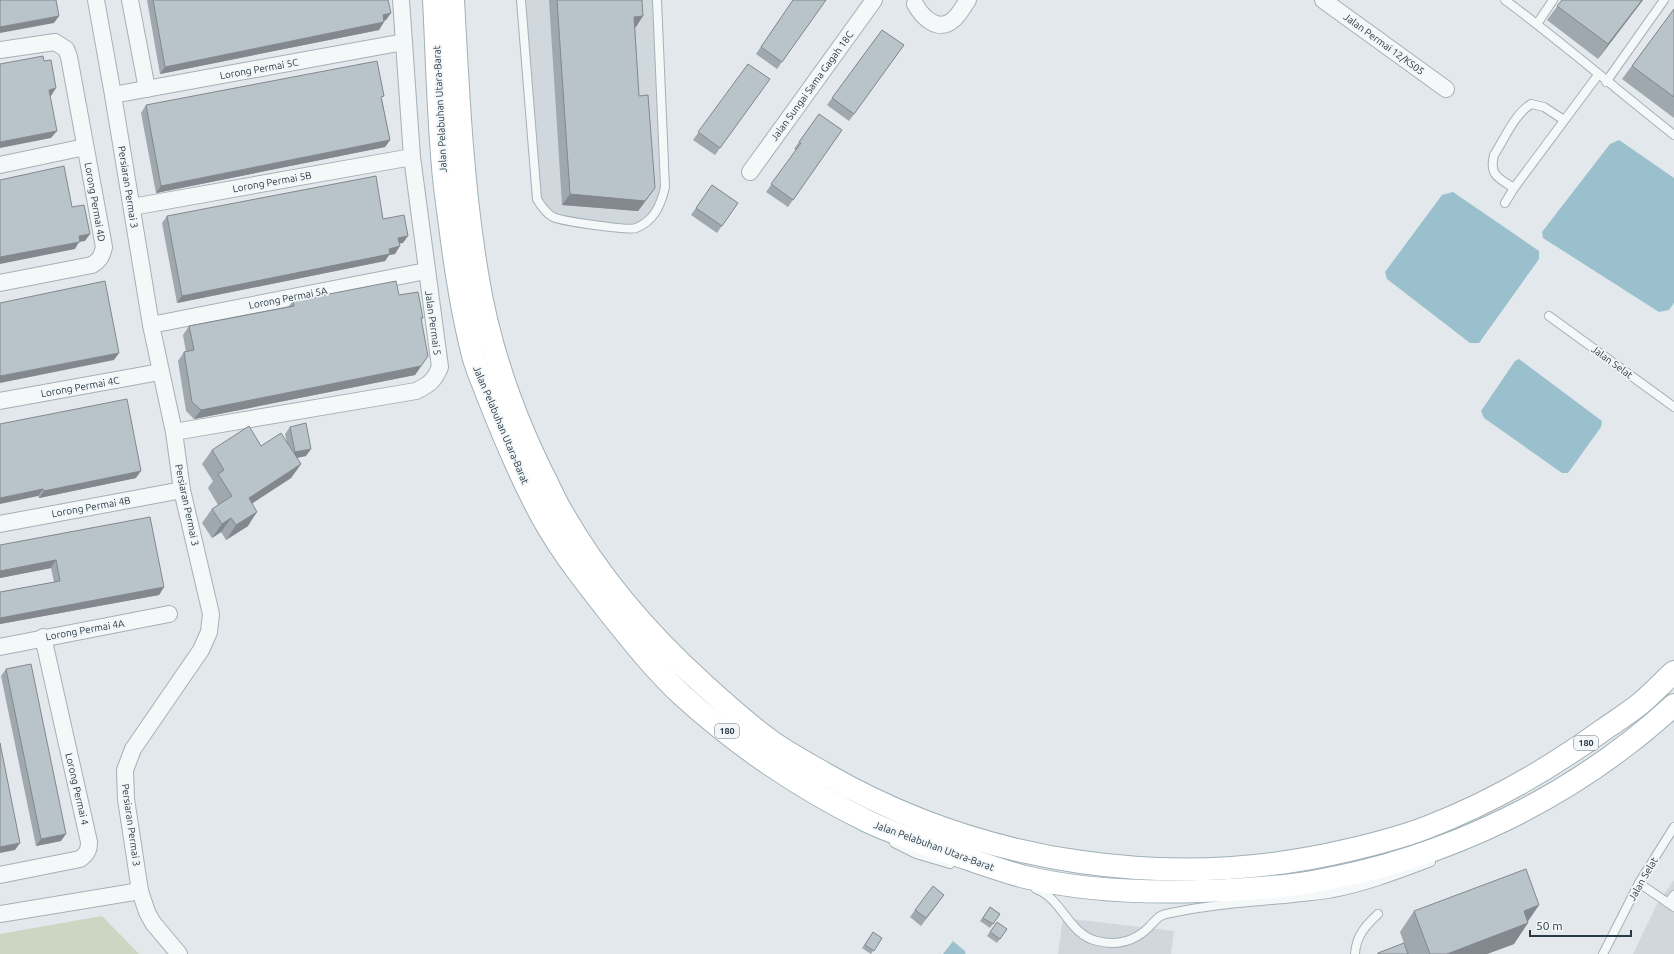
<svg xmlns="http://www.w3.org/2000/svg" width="1674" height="954" font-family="Ubuntu,sans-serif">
  <rect width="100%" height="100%" fill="#e2e8eb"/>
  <g fill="#d0d8de">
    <polygon points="525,0 653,0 660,186 659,200 650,213 633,226 567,217 557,214 545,206 541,198"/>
    <polygon points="1674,880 1674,954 1633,954 1657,904"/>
    <polygon points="1063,918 1174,931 1171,954 1058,954"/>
  </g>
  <polygon fill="#ccd6c2" points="102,916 139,954 0,954 0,934"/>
  <g fill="#9ac0ce">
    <polygon points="1619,140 1674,178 1674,303 1669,310 1659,312 1543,238 1542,232 1610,144"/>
    <polygon points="1453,192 1539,251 1539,259 1479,343 1470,343 1387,279 1385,272 1442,195"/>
    <polygon points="1519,359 1602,421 1601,427 1568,473 1562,473 1484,418 1481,411 1515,361"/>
    <polygon points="953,941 966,952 965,954 943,954"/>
  </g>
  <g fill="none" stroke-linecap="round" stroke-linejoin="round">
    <defs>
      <g id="service">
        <path d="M521,0L537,199C541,206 546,213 553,217C561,221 629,231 636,228C654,221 661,205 665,187L657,0"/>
        <path d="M1505,0C1563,43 1617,90 1674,135"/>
        <polyline points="1537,24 1553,0"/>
        <polyline points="1606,82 1664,0"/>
        <path d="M1514,188C1498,178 1489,175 1494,155C1505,138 1514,115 1531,104L1544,107L1564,120"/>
        <polyline points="1505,203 1514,188 1598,75"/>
        <polyline points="1549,316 1674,407"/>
        <polyline points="894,843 916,854 950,864"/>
        <polyline points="1639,883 1674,907"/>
        <path d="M1036,889C1062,898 1068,934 1097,941C1117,946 1134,942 1149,927C1158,918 1158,915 1171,913C1211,904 1253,902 1294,898C1307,896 1320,896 1333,893C1366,887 1399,874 1431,862"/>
        <polyline points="1668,903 1674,895"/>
        <path d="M1355,954C1356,936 1366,925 1378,914"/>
        <polyline points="1603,954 1639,883 1674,827"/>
      </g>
      <g id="minor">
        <polyline points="96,0 113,95 151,325 174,432 182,490 211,614 209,632 201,650 133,749 125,770 126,799 140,891 147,912 153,923 179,954"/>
        <polyline points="130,0 147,89"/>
        <polyline points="1323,0 1446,89"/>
        <path d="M915,4C922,17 938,33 953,20C959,15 963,7 968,0"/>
        <path d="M0,50L55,42L66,49L69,57L104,247C102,256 100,260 92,265L0,283"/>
        <polyline points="113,95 404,42"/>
        <polyline points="0,165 85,147"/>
        <polyline points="750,172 874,0"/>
        <polyline points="132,207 412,157"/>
        <polyline points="151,325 426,271"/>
        <polyline points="0,401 160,372"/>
        <path d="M174,432L416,391C430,384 434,381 440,367L412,157L401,0"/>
        <polyline points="0,524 182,490"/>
        <polyline points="0,647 169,614"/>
        <path d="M0,875L80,859C87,854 89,850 89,842L43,637"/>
        <polyline points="0,914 140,891"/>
      </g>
      <g id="primary">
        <path d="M434,0C437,56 438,112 443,167C445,192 449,216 452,241C457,278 463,315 472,351C475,366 482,380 487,394C503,435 520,475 540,513C559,549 585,581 609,612C632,641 656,671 683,696C737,745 802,789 867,821C892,833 919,842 945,851C972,860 998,870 1025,877C1080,890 1144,893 1201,891C1237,890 1275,888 1312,882C1446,859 1574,797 1674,705"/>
        <path d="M453,0C458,91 462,183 477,273C488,343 511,410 542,473C549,486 555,501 563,514C599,577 648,634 702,683C724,703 747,724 772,742C789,754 808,764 827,775C984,865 1173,892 1349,850C1375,844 1402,837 1428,827C1490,803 1549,769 1603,730C1616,721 1629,713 1641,703C1652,694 1663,682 1674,672"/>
      </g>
    </defs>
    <use href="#service" stroke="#a6b0b6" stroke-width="10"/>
    <use href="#minor" stroke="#a6b0b6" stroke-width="18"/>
    <use href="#primary" stroke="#a0b0b8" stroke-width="24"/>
    <use href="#service" stroke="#f5f8f9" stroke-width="8"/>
    <use href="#minor" stroke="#f5f8f9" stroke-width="16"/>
    <use href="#primary" stroke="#fff" stroke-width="22"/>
  </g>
  <g fill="#9fa8ae">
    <polygon points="147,0 388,0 386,20 384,21 379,30 160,74"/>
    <polygon points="549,0 642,0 636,27 635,27 639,96 647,199 638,211 562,205"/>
    <polygon points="793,0 826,0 777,69 756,54"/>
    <polygon points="1562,0 1643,0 1598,59 1547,20"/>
    <polygon points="1674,9 1674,118 1622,79"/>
    <polygon points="882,30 904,45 849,121 827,105"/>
    <polygon points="748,64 770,79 715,155 693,140"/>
    <polygon points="382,99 390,140 385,147 156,193 141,113 146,105"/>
    <polygon points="819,114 842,130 788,207 766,192 796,150 794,149"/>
    <polygon points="712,185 738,203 717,233 691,215"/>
    <polygon points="167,216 383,219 403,243 399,243 395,254 389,255 385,261 177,303 162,223"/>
    <polygon points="399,295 423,318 421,320 422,365 415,375 194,419 186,411 178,361 184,352 186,352 183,335 189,326 288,307 293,301"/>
    <polygon points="0,424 136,478 39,498 38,496"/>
    <polygon points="290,427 306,456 297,458 301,464 291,478 252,503 248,526 226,540 221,532 212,538 202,523 212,509 218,505 208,488 213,481 202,464 212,450 261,446 287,443 285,434"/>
    <polygon points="0,545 164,587 159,595 0,624 0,592 54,582 51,568 0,578"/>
    <polygon points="6,669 61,841 36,846 1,676"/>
    <polygon points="939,902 921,926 910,917 915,910"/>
    <polygon points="1539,905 1528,921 1514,944 1487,954 1377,954 1378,953 1404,943 1400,932 1414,911"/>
    <polygon points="990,907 1000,914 990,928 980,921"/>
    <polygon points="997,922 1007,929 997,943 987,936"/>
    <polygon points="873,932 882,938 871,954 862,948"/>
  </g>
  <g fill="#82888d">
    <polygon points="1642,0 1643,0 1598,59 1608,44"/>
    <polygon points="391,13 386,20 378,22 383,15"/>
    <polygon points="59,16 54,23 0,33 0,27"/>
    <polygon points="643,16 636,27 627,27 634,17"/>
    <polygon points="384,22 379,30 160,74 165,67"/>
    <polygon points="56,88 51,96 44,97 49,90"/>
    <polygon points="57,131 51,138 0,148 0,142"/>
    <polygon points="390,140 385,147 156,193 161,186"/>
    <polygon points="655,188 638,211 562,205 570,194"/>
    <polygon points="90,234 85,241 79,242 75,249 0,264 0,257 79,236"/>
    <polygon points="408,236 403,243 393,245 398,238"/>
    <polygon points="400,246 395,254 389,255 385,261 177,303 182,296"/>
    <polygon points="119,353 114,360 0,383 0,376"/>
    <polygon points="428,356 415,375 194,419 201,410"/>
    <polygon points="311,449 306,456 290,459 295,452"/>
    <polygon points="301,464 291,478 239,512 249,498"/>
    <polygon points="141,471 136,478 39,498 44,491"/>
    <polygon points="43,489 38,496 0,504 0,498"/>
    <polygon points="257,512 248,526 226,540 236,525"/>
    <polygon points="231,518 221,532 212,538 222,524"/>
    <polygon points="56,560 51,568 0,578 0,571"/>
    <polygon points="164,587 159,595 0,624 0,618"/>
    <polygon points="66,834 61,841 36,846 41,839"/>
    <polygon points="20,843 15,850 0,853 0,847"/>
    <polygon points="1539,905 1526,924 1528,923 1514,944 1487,954 1447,954 1524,911"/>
  </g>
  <g fill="#b9c3ca" stroke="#82888d">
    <polygon points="0,0 56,0 59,16 0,27"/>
    <polygon points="153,0 388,0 391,13 383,15 384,22 165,67"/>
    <polygon points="557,0 642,0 643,16 634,17 639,96 648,95 655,188 645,201 570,194"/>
    <polygon points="793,0 826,0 782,62 761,47"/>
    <polygon points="1562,0 1642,0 1608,44 1557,6"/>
    <polygon points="1674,9 1674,97 1632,66"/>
    <polygon points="882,30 904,45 854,114 832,98"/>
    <polygon points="43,56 44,61 51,60 56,88 49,90 57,131 0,142 0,64"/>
    <polygon points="377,61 384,96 381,97 390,140 161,186 146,105"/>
    <polygon points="748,64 770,79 720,148 698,132"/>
    <polygon points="819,114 842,130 793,200 771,184 801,143 799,142"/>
    <polygon points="64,166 72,207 84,205 90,234 79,236 80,242 0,257 0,180"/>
    <polygon points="376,176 383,219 404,215 408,236 398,238 400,246 389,249 390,254 182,296 167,216"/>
    <polygon points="712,185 738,203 722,226 696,208"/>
    <polygon points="105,281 119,353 0,376 0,303"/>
    <polygon points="396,281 399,295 418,292 423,318 421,318 428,356 421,366 201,410 192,402 184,352 194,350 189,326 294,306 293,301"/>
    <polygon points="127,399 141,471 44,491 43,489 0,498 0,424"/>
    <polygon points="306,423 311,449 295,452 290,427"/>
    <polygon points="249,426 261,446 281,433 301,464 249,498 257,512 236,525 231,518 222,524 212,509 232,496 218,474 224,470 212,450"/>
    <polygon points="150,517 164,587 0,618 0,592 60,581 56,560 0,571 0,545"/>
    <polygon points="31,664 66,834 41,839 6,669"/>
    <polygon points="0,743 20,843 0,847"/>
    <polygon points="1526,869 1539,905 1524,911 1528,923 1447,954 1430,954 1414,911"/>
    <polygon points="933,886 944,895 926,918 915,910"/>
    <polygon points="990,907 1000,914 993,924 983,918"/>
    <polygon points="997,922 1007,929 1000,939 990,932"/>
    <polygon points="873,932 882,938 874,951 865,945"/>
    <polygon points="1404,943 1408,954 1378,954 1378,953"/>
  </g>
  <g text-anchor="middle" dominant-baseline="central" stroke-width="3.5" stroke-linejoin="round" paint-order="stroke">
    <g fill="#f2f6f8" stroke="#65727b" stroke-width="1">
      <rect x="715" y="724" width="24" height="14" rx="3"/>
      <rect x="1574" y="736" width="24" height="14" rx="3"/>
    </g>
    <g font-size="9" font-weight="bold" fill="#283a45">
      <text x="727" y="731">180</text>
      <text x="1586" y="743">180</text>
    </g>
    <g font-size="10" fill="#283a45" stroke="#f2f6f8">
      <text transform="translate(1384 44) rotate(36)">Jalan Permai 12/KS05</text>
      <text transform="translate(259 69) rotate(-10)">Lorong Permai 5C</text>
      <text transform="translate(812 86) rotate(-54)">Jalan Sungai Sama Gagah 18C</text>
      <text transform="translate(440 109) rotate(-93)">Jalan Pelabuhan Utara-Barat</text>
      <text transform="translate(272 182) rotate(-10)">Lorong Permai 5B</text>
      <text transform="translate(128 187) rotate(81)">Persiaran Permai 3</text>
      <text transform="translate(95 202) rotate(80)">Lorong Permai 4D</text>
      <text transform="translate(288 298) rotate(-11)">Lorong Permai 5A</text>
      <text transform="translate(433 323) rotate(82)">Jalan Permai 5</text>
      <text transform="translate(1612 362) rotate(36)">Jalan Selat</text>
      <text transform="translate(80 387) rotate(-10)">Lorong Permai 4C</text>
      <text transform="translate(501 425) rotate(67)">Jalan Pelabuhan Utara-Barat</text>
      <text transform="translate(187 505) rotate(78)">Persiaran Permai 3</text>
      <text transform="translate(91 507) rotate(-10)">Lorong Permai 4B</text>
      <text transform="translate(85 630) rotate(-10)">Lorong Permai 4A</text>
      <text transform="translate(77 789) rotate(77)">Lorong Permai 4</text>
      <text transform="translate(131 825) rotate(82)">Persiaran Permai 3</text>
      <text transform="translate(934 846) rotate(20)">Jalan Pelabuhan Utara-Barat</text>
      <text transform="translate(1643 879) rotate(-60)">Jalan Selat</text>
    </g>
  </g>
  <path d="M1530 930v6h101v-6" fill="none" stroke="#283a45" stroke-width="2"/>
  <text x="1536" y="930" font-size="12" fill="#283a45" stroke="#f2f6f8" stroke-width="3" paint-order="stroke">50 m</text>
</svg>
